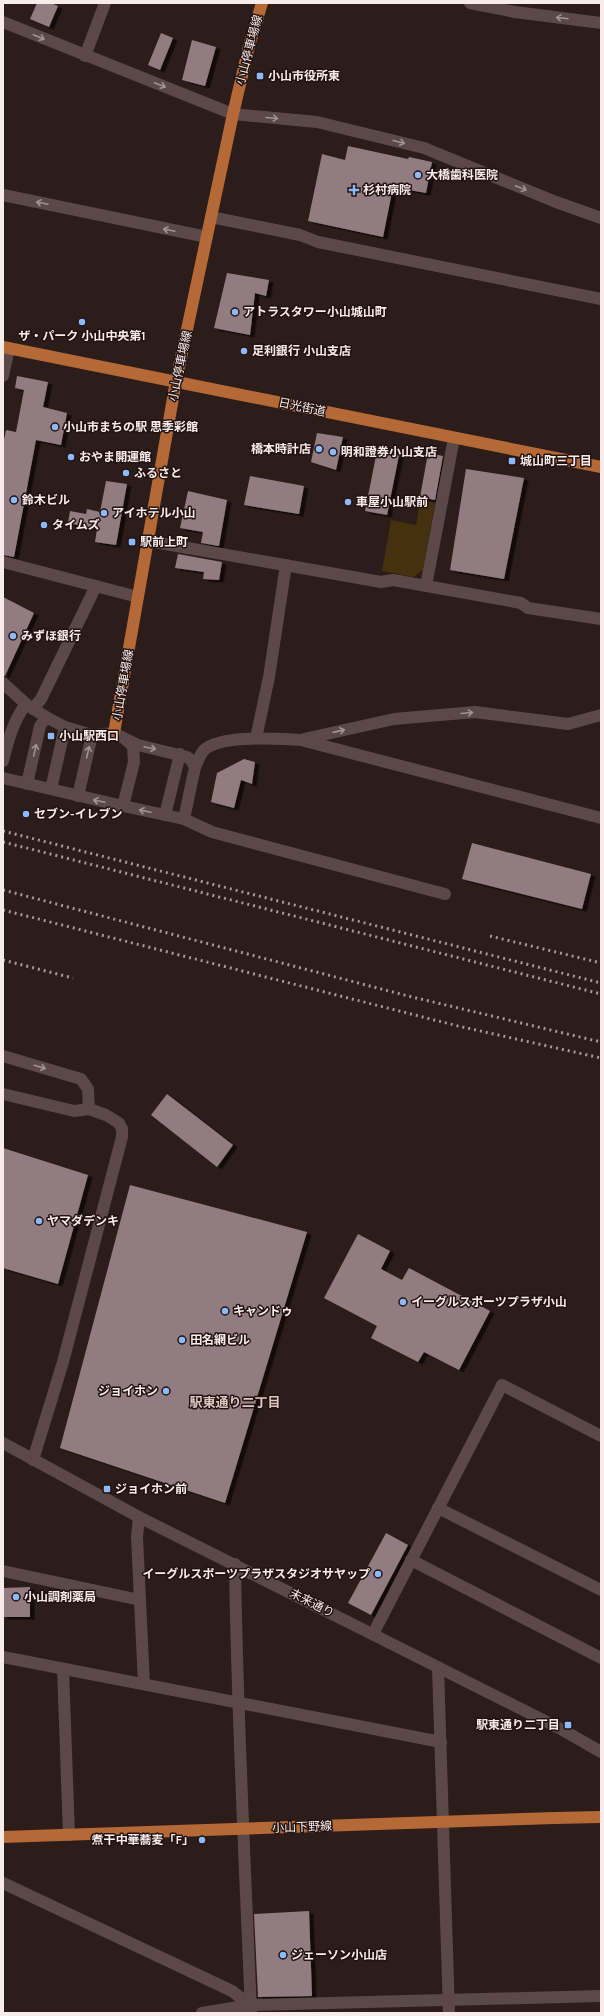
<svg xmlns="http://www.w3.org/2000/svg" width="604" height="2016" font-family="Karla,'Noto Sans JP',sans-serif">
  <defs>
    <filter id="shadow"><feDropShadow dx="4.5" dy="2.5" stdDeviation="0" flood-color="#0009"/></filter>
  </defs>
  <rect width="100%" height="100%" fill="#2c1c1a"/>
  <polygon fill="#45310d" points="420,500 435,503 423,570 413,577 382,571 391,520 416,525"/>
  <g fill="#907c81" filter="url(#shadow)">
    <polygon points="37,3 51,3 58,6 49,27 30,19"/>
    <polygon points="161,33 173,38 160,70 148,65"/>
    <polygon points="192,40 216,47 205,86 182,80"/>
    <polygon points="348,146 408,159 409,157 432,162 426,193 393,187 383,237 308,221 322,154 345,160"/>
    <polygon points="227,273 269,280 266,296 255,293 250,335 214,328"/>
    <polygon points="17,376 48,382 43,407 67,413 61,445 36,440 14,557 3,555 3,444 6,430 16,432 24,390 15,388"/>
    <polygon points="317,433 343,437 336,470 311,462"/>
    <polygon points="377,451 399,455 387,515 365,511"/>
    <polygon points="428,453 443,456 435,500 420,497"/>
    <polygon points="466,469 524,478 504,579 450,570"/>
    <polygon points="250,476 304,486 299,514 244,505"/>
    <polygon points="106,481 127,484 116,545 95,542 97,529 68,523 70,511 86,514 87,509 100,512"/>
    <polygon points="188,491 227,500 219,546 201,543 203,532 180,528"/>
    <polygon points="178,554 222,562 219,580 203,579 204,572 175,568"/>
    <polygon points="3,597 34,613 5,676 3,676"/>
    <polygon points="244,759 255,762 252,784 241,780 234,808 211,802 217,773"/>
    <polygon points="472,843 591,874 582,909 462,879"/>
    <polygon points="167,1094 233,1145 217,1167 151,1115"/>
    <polygon points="3,1148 88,1175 58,1284 3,1268"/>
    <polygon points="130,1185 307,1232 225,1503 60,1448"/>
    <polygon points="358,1234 390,1251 381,1269 402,1280 409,1268 490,1311 459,1370 424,1352 418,1362 371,1338 377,1326 324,1298"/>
    <polygon points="386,1533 408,1545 371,1615 348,1603"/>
    <polygon points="30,1587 30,1617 3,1617 3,1588"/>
    <polygon points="309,1911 312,1996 258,1997 254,1914"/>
  </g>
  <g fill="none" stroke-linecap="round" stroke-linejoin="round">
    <g stroke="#5b4947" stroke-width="12">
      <polyline points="470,3 515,12 601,23"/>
      <polyline points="3,22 233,114 317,122 424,148 556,202 601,218"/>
      <polyline points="85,56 105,3"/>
      <polyline points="3,195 207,237"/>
      <polyline points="211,217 300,235 318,242 601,299"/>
      <polyline points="3,376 9,348"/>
      <polyline points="148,541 381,582 393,580 521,603 528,608 601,619"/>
      <polyline points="3,562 138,597"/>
      <polyline points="426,586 454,438"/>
      <polyline points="3,683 26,704 46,717 65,727 92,735 114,733 138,745 187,757 191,760 195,767 184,819 123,806"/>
      <polyline points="33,709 41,699 96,586"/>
      <polyline points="256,738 269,677 286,565"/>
      <polyline points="304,739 394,719 475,712 568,724 601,715"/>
      <path d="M3,761C8,741 13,721 26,704"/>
      <path d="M195,767C198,762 200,754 204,750C221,734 278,739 301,740L601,818"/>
      <polyline points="3,778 123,806 134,762 133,746 126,740"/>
      <polyline points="27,784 40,726 46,717"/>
      <polyline points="51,789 65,727"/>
      <polyline points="78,796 92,735"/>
      <polyline points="165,815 180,754"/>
      <polyline points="184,819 212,832 445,894"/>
      <polyline points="3,1056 81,1079 88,1089 89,1109"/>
      <polyline points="3,1094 74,1111 89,1109 106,1115 119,1123 122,1129 122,1137 63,1362 33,1460"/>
      <polyline points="3,1443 139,1517 561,1729 601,1752"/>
      <polyline points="438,1508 601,1590"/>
      <polyline points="139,1517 137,1537 144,1684"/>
      <polyline points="411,1560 601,1658"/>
      <path d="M235,1564C237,1714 245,1863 251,2013"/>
      <polyline points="3,1571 140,1600"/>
      <polyline points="373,1634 502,1385 601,1436"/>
      <polyline points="3,1657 441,1742"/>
      <polyline points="438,1667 449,2013"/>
      <polyline points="63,1669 69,1835"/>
      <polyline points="3,1883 232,1991 250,2005"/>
      <polyline points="202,2013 250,2005 601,1996"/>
    </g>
    <g stroke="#b46936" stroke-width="12">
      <polyline points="3,347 601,467"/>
      <polyline points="114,733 176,381 233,114 249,46 262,3"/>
      <polyline points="3,1837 555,1818 601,1817"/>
    </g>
    <g stroke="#a79998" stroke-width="3" stroke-dasharray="2 4" stroke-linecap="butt">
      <polyline points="3,831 601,983"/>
      <polyline points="3,842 601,994"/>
      <polyline points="3,890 408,996 601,1042"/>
      <polyline points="3,910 458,1026 601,1058"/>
      <polyline points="490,936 601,963"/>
      <polyline points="3,960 73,978"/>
    </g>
  </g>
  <defs><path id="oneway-shaft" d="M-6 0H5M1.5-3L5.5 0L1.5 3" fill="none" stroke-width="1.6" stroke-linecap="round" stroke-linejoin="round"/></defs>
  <g stroke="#a29291">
    <use href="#oneway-shaft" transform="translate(562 18) rotate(-173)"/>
    <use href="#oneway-shaft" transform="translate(39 37) rotate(23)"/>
    <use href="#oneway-shaft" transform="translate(160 85) rotate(21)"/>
    <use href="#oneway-shaft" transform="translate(272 118) rotate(5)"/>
    <use href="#oneway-shaft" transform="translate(399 142) rotate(14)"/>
    <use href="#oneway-shaft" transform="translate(521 188) rotate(22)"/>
    <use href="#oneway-shaft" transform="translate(42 203) rotate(-168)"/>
    <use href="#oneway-shaft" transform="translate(169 230) rotate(-168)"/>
    <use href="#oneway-shaft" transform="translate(467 713) rotate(-5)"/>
    <use href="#oneway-shaft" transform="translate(339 731) rotate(-13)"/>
    <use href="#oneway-shaft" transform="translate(150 748) rotate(12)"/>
    <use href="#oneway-shaft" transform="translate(35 750) rotate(-77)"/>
    <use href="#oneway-shaft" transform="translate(88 752) rotate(-77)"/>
    <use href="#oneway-shaft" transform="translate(99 801) rotate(-168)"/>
    <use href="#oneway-shaft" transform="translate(145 811) rotate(-168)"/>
    <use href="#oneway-shaft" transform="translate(40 1067) rotate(16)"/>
  </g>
  <g fill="#8cb9fc" stroke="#221311" stroke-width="1.5">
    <rect x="256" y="72" width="8" height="8" rx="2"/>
    <circle cx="418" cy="175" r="4"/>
    <path d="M352 184h4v4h4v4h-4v4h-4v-4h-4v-4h4z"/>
    <circle cx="235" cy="312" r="4"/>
    <circle cx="82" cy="322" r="4"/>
    <circle cx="244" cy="351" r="4"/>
    <circle cx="55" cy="427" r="4"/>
    <circle cx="319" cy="449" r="4"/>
    <circle cx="333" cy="452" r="4"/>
    <circle cx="71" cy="457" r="4"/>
    <rect x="508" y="457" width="8" height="8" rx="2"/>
    <circle cx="126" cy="473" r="4"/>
    <circle cx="14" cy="500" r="4"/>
    <circle cx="348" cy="502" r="4"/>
    <circle cx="104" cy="513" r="4"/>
    <circle cx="44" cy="525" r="4"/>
    <rect x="128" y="538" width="8" height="8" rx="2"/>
    <circle cx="13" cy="636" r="4"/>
    <rect x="47" y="732" width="8" height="8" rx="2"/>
    <circle cx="26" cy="814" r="4"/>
    <circle cx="39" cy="1221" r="4"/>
    <circle cx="403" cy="1302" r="4"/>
    <circle cx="225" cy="1311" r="4"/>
    <circle cx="182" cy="1340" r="4"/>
    <circle cx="166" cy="1391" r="4"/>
    <rect x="103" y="1485" width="8" height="8" rx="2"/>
    <circle cx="378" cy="1574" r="4"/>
    <circle cx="16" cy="1597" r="4"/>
    <rect x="564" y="1721" width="8" height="8" rx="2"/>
    <circle cx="202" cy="1840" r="4"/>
    <circle cx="283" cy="1955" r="4"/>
  </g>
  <g text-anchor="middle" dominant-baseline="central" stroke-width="3" stroke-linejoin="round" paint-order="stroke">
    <g font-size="12" fill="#f8eceb" stroke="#221311">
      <text transform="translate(249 50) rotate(-75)">小山停車場線</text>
      <text transform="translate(180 366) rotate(-78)">小山停車場線</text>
      <text transform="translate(302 407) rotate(12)">日光街道</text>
      <text transform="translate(123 685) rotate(-80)">小山停車場線</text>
      <text transform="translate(312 1603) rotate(27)">未来通り</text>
      <text transform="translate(302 1827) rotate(-2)">小山下野線</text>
    </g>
    <g font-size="12" font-weight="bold" fill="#f8eceb" stroke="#221311" text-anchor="start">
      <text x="268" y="76">小山市役所東</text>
      <text x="426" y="175">大橋歯科医院</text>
      <text x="363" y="190">杉村病院</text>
      <text x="243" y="312">アトラスタワー小山城山町</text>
      <text x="82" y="336" text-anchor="middle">ザ・パーク 小山中央第1</text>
      <text x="252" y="351">足利銀行 小山支店</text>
      <text x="63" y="427">小山市まちの駅 思季彩館</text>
      <text x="311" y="449" text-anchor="end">橋本時計店</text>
      <text x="341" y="452">明和證券小山支店</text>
      <text x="79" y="457">おやま開運館</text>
      <text x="520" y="461">城山町三丁目</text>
      <text x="134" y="473">ふるさと</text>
      <text x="22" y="500">鈴木ビル</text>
      <text x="356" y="502">車屋小山駅前</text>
      <text x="112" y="513">アイホテル小山</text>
      <text x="52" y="525">タイムズ</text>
      <text x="140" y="542">駅前上町</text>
      <text x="21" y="636">みずほ銀行</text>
      <text x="59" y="736">小山駅西口</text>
      <text x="34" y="814">セブン-イレブン</text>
      <text x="47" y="1221">ヤマダデンキ</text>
      <text x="411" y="1302">イーグルスポーツプラザ小山</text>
      <text x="233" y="1311">キャンドゥ</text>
      <text x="190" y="1340">田名網ビル</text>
      <text x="158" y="1391" text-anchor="end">ジョイホン</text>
      <text x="115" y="1489">ジョイホン前</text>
      <text x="370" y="1574" text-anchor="end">イーグルスポーツプラザスタジオサヤップ</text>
      <text x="24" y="1597">小山調剤薬局</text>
      <text x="560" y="1725" text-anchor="end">駅東通り二丁目</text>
      <text x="194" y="1840" text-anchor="end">煮干中華蕎麦「F」</text>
      <text x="291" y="1955">ジェーソン小山店</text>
    </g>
    <g font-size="13" font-weight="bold" fill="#ddc7c4" stroke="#221311">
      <text x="235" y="1402">駅東通り二丁目</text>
    </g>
  </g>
  <rect width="604" height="2016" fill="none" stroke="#f8eceb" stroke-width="8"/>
</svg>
